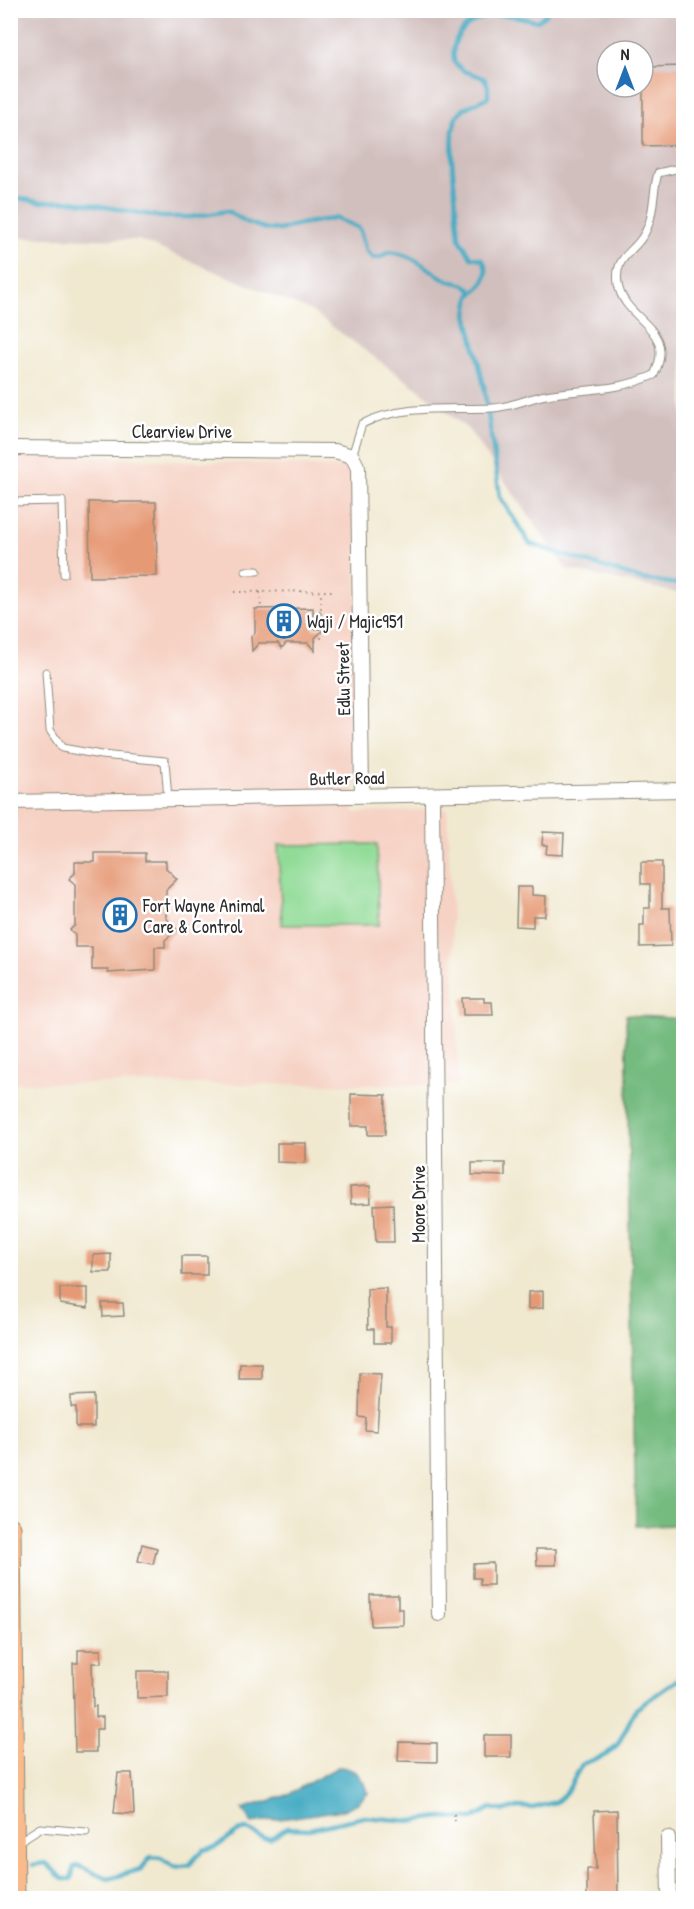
<svg xmlns="http://www.w3.org/2000/svg" width="694" height="1909" font-family="'Patrick Hand',sans-serif">
  <rect width="100%" height="100%" fill="#fff"/>
  <filter id="ink" filterUnits="userSpaceOnUse"><feTurbulence type="fractalNoise" baseFrequency=".0167" numOctaves="2"/><feDisplacementMap in="SourceGraphic" scale="12" xChannelSelector="R" yChannelSelector="G"/><feConvolveMatrix kernelMatrix="1 2 1 2 8 2 1 2 1" color-interpolation-filters="sRGB"/></filter>
  <filter id="wash" filterUnits="userSpaceOnUse"><feTurbulence type="fractalNoise" baseFrequency=".008" numOctaves="4" result="noise"/><feDisplacementMap in="SourceGraphic" scale="24" xChannelSelector="R" yChannelSelector="G"/><feGaussianBlur stdDeviation="1.35" result="paint"/><feColorMatrix in="noise" values="0 0 0 0 0 0 0 0 0 0 0 0 0 0 0 0 0 1.4 0 .05"/><feComposite in="paint" operator="in"/></filter>
  <g filter="url(#wash)">
    <rect width="100%" height="100%" fill="#f0e8cf"/>
    <polygon fill="#f6d2c4" points="10,154 16,454 358,468 354,813 447,809 459,1085 11,1083"/>
    <path fill="#d1bfbe" fill-rule="evenodd" d="M10,11H683V611L678,593L566,569L469,430L421,391L311,311L139,240L12,237ZM607,51H643V87H607Z"/>
    <polygon fill="#91db97" stroke="#5e8361" stroke-width="1.5" points="377,844 379,925 282,925 278,845"/>
    <polygon fill="#74bb80" stroke="#507356" stroke-width="1.5" points="626,1015 683,1019 683,1525 636,1526"/>
    <path fill="#42aac2" stroke="#366a76" stroke-width="1.5" d="M338,1767C355,1767 363,1778 368,1793L358,1803L343,1810L252,1823L242,1809L285,1796Z"/>
    <g fill="none" stroke-linecap="round" stroke-linejoin="round">
      <g stroke="#42aac2" stroke-width="4.5">
        <path d="M550,10L538,21C525,19 513,15 501,15C473,15 447,34 455,64L464,71L484,78L488,86V97L463,109L456,117L453,130L452,160L459,238L471,257L482,259C492,275 483,286 470,296L467,314L484,386L500,497L530,544L641,579L684,585"/>
        <path d="M18,198L40,202L74,201L161,217H192L228,211L248,223L267,229L280,230L295,225L336,218L359,228L366,250L373,258L380,257L389,252C416,255 423,267 445,279C456,285 465,280 473,293"/>
        <polyline points="33,1865 46,1863 63,1879 71,1879 74,1867 79,1866 108,1879 141,1869 151,1857 161,1858 174,1867 189,1865 203,1850 216,1847 239,1831 246,1829 263,1838 270,1839 287,1828 309,1829 364,1817 410,1821 442,1817 472,1819 491,1808 505,1811 518,1807 533,1808 556,1802 567,1792 582,1764 606,1755 618,1744 636,1709 684,1675"/>
      </g>
    </g>
    <g id="blocks">
      <g fill="#e69975">
        <polygon points="684,66 684,145 643,146 643,67"/>
        <polygon points="89,502 156,502 157,576 90,577"/>
        <polygon points="313,608 313,629 324,629 315,638 315,651 308,643 286,643 282,648 278,643 259,643 252,651 251,636 255,633 255,609"/>
        <polygon points="543,832 564,833 563,855 546,854 547,845 542,845"/>
        <polygon points="95,853 145,853 145,861 166,861 166,868 177,879 166,890 166,918 177,930 165,940 165,947 155,947 155,970 108,973 108,970 92,970 92,947 75,947 75,935 70,930 75,925 75,884 69,879 75,873 75,862 95,862"/>
        <polygon points="641,862 662,862 662,908 670,908 671,946 640,947 640,925 644,925 644,908 650,908 650,884 641,884"/>
        <polygon points="517,887 532,887 532,895 546,896 545,916 533,916 533,927 516,926"/>
        <polygon points="462,998 484,998 484,1002 492,1002 493,1015 463,1015"/>
        <polygon points="351,1094 386,1095 385,1135 368,1135 368,1126 351,1126"/>
        <polygon points="277,1143 306,1143 306,1163 277,1162"/>
        <polygon points="472,1163 505,1163 505,1176 472,1175"/>
        <polygon points="370,1186 371,1203 351,1204 350,1187"/>
        <polygon points="393,1204 394,1242 376,1242 374,1205"/>
        <polygon points="111,1254 111,1272 93,1272 93,1255"/>
        <rect x="182" y="1256" width="25" height="19"/>
        <polygon points="60,1288 88,1288 88,1308 60,1304"/>
        <polygon points="386,1288 386,1327 391,1327 391,1343 374,1343 374,1329 368,1329 367,1289"/>
        <polygon points="543,1291 543,1308 528,1309 528,1292"/>
        <polygon points="102,1303 123,1303 124,1316 103,1317"/>
        <polygon points="240,1364 262,1364 262,1379 239,1379"/>
        <polygon points="360,1373 381,1374 377,1431 365,1430 366,1418 359,1417"/>
        <polygon points="94,1395 94,1427 76,1427 76,1407 71,1407 71,1396"/>
        <polygon points="142,1544 157,1548 153,1564 138,1561"/>
        <polygon points="536,1549 556,1549 556,1565 537,1565"/>
        <polygon points="493,1563 493,1585 480,1585 480,1578 473,1578 473,1564"/>
        <polygon points="370,1595 398,1595 398,1609 403,1609 403,1625 371,1626"/>
        <polygon points="78,1650 101,1650 101,1663 92,1663 93,1707 96,1706 96,1717 103,1717 103,1729 96,1729 96,1752 75,1752 73,1663 78,1663"/>
        <polygon points="137,1671 168,1671 168,1697 137,1698"/>
        <rect x="484" y="1735" width="27" height="22"/>
        <polygon points="399,1742 437,1743 437,1762 398,1761"/>
        <polygon points="118,1773 132,1773 134,1814 114,1813"/>
        <polygon points="617,1810 618,1899 587,1899 587,1869 596,1869 594,1811"/>
      </g>
    </g>
  </g>
  <g filter="url(#ink)">
    <use href="#blocks" fill-opacity="0" stroke="#8e8a7d" stroke-width="1.5"/>
    <g fill="none" stroke-linecap="round" stroke-linejoin="round">
      <defs>
        <g id="lane">
          <path d="M352,456L362,424C401,404 451,410 493,408C511,407 529,398 546,395C583,389 619,391 654,375C678,326 624,322 618,284C614,257 632,254 643,236C655,218 652,193 658,173L684,167"/>
          <polyline points="10,502 62,501 64,574"/>
          <polyline points="246,571 257,571"/>
          <polyline points="46,672 50,730 62,748 101,755 165,761 168,799"/>
          <polyline points="18,1842 40,1828 86,1832"/>
        </g>
        <g id="street">
          <polyline points="10,448 335,451 352,456 358,468 362,795"/>
          <polyline points="432,795 439,1614"/>
          <polyline points="10,802 684,790"/>
          <polyline points="668,1838 669,1898"/>
        </g>
        <polyline id="primary" points="10,1528 14,1898"/>
      </defs>
      <use href="#lane" stroke="#8e8a7d" stroke-width="9"/>
      <use href="#street" stroke="#8e8a7d" stroke-width="16"/>
      <use href="#primary" stroke="#8e8a7d" stroke-width="23"/>
      <g stroke="#8e8a7d" stroke-width="2" stroke-dasharray="1.5 4.5" stroke-linecap="butt">
        <polyline points="234,592 332,591"/>
        <polyline points="260,592 261,609"/>
        <polyline points="313,612 321,612"/>
        <polyline points="315,641 321,638 321,591"/>
        <polyline points="454,1814 455,1821"/>
      </g>
      <use href="#lane" stroke="#fff" stroke-width="7"/>
      <use href="#street" stroke="#fff" stroke-width="14"/>
      <use href="#primary" stroke="#fabb8c" stroke-width="21"/>
    </g>
  </g>
  <defs>
    <symbol id="building-ring" viewBox="-11 -11 22 22"><circle r="9.5" fill="#fff" stroke="#1f6fb2" stroke-width="1.5"/><path d="M-4-6H4V6H1V3H-1V6H-4ZM-2.5-4.3h1.7v1.8h-1.7ZM.8-4.3h1.7v1.8H.8ZM-2.5-1h1.7V.8h-1.7ZM.8-1h1.7V.8H.8Z" fill="#1f6fb2"/></symbol>
  </defs>
  <g fill-rule="evenodd">
    <use href="#building-ring" x="265" y="602" width="38" height="38"/>
    <use href="#building-ring" x="101" y="896" width="38" height="38"/>
  </g>
  <g text-anchor="middle" dominant-baseline="central" stroke-width="5" stroke-linejoin="round" paint-order="stroke">
    <g font-size="18" fill="#2b2b2b" stroke="#fff">
      <text x="182" y="431">Clearview Drive</text>
      <text transform="translate(343 679) rotate(-91)">Edlu Street</text>
      <text transform="translate(347 778) rotate(-1)">Butler Road</text>
      <text transform="translate(418 1204) rotate(-90)">Moore Drive</text>
    </g>
    <g font-size="18" fill="#2b2b2b" stroke="#fff" text-anchor="start">
      <text x="307" y="621">Waji / Majic951</text>
      <text x="143" y="905">Fort Wayne Animal<tspan x="143" dy="21">Care &amp; Control</tspan></text>
    </g>
  </g>
  <rect width="694" height="1909" fill="none" stroke="#fff" stroke-width="36"/>
  <g transform="translate(625 69)"><circle r="28" fill="#ffffff" stroke="#aaaaaa" stroke-width="1.5"/>
  <path d="M0-4.5L10 22L0 15L-10 22Z" fill="#1f6fb2"/>
  <text y="-9" font-size="16" font-weight="bold" text-anchor="middle" fill="#2b2b2b">N</text>
  </g>
</svg>
